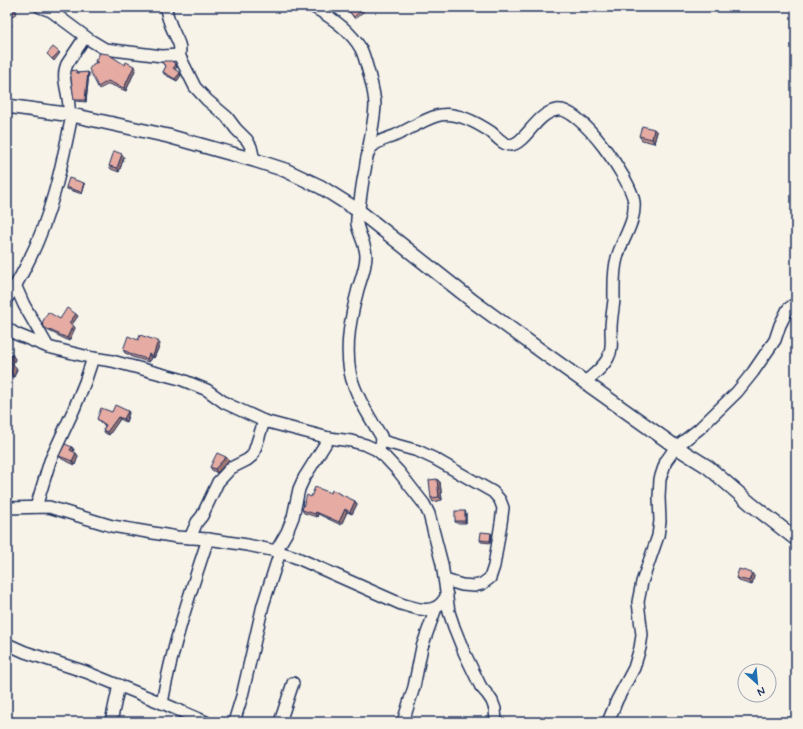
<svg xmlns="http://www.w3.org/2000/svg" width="803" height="729" font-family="Mynerve,sans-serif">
  <rect width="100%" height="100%" fill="#f7f3e8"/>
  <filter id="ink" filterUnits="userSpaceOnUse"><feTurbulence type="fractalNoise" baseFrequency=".025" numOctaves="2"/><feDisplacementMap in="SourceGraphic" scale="8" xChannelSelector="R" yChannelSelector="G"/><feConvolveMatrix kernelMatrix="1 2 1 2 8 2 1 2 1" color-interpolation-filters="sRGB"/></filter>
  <g filter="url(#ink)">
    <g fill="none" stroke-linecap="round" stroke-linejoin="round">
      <defs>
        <g id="minor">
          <polyline points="40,7 51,11 90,40 105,49 162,56 179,55"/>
          <path d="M166,7C167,22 174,31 179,44C181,49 179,53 180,57L195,87L207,100L227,117L236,129L247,140L251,147L254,160"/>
          <path d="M313,7C331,17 351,31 361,49C364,55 366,63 368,70C371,81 375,94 375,106C374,121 371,136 368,151"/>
          <path d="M70,115C69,109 69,104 68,98C66,86 62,75 67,64L85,37"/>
          <polyline points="16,287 24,305 48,347"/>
          <path d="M7,298C15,288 21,276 27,264C51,218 62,165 72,115"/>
          <polyline points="7,328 16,334 48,347 93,358 112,361 180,379 207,390 225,403 264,421 329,438 351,441 366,445 377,450 385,457 399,472 424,504 429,514 442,564 449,612 454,627 464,652 477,679 481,687 488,695 492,701 495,709 496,722"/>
          <polyline points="382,441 418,451 435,459 470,479 493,492 500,500 503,508 501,523 494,566 490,578 482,584 474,586 462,585 445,580"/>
          <path d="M377,450C381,445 383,443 381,436C370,418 354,393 350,372C345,344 351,316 358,289C361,279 366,267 366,256C366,245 359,235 357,224C356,218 358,213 359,208C361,195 362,183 365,170C366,165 366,159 368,154C368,153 371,147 372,147C378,140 387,139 394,136C408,130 421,121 436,116C454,110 476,122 491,132C497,137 503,145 511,145C526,143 536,113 557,110C580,106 632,181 634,202C636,222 622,239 617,258C613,272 614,286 614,300C613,310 611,319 611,329C611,339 613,349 608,358C603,368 593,375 585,382"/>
          <polyline points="36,507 50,461 74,409 85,382 93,358"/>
          <path d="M7,508L49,507L112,526L177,537L208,539L247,545L276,551L295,557L401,604C412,607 426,613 436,607C441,605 444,600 447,595"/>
          <polyline points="190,538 197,522 202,516 218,482 231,468 247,460 252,456 254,452 264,421"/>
          <polyline points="276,551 287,532 293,517 299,489 304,478 329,438"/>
          <polyline points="7,644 25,652 86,672 162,703 206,722"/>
          <path d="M162,703C172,647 190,593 208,539"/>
          <polyline points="111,722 119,685"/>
          <polyline points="234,722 242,696 263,605 280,552"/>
          <polyline points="280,722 293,683"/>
          <polyline points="403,722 414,687 422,647 436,608"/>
          <polyline points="608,722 617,700 634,668 640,648 642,635 638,602 642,582 658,536 660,521 659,497 660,479 666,461 676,447 699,429 737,392 753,372 775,340 780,325 788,309 796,303"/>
        </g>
        <polyline id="tertiary" points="7,106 72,115 168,136 254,160 285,170 321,187 359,211 474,302 544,353 676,447 708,467 751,504 796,539"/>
      </defs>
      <use href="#minor" stroke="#1b2f5e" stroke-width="14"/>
      <use href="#tertiary" stroke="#1b2f5e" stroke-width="16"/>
      <use href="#minor" stroke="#f7f3e8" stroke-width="11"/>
      <use href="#tertiary" stroke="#f7f3e8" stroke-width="13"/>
    </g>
    <g fill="#c6948c" stroke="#1b2f5e">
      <polygon points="7,7 14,7 17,13 8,19 12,26 7,29"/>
      <polygon points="361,7 364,11 355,19 348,10"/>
      <polygon points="95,61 125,65 136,68 126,91 109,84 99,89 98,87 96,63"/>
      <polygon points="162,63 177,67 175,69 181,75 177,81 164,74 163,72 166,67"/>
      <polygon points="77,71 77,73 89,73 86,102 76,101 74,100"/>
      <polygon points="657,132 654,143 642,140 639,136"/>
      <polygon points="124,157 119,172 111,169 109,166"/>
      <polygon points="85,184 82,194 67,189 66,187"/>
      <polygon points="76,314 78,316 72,324 75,328 69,341 47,330 42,323 60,319"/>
      <polygon points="138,340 160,344 154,358 151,357 149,362 132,357 130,355 125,353 123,350"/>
      <polygon points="7,349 15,359 13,364 17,369 14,377 7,375"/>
      <polygon points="128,411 129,413 126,422 120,419 109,435 105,433 103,430 105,426 99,421 97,419 112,412"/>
      <polygon points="72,447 74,450 73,452 76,453 78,456 75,465 62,459 59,456"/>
      <polygon points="226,457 229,460 217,473 212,470 210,467"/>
      <polygon points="440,482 442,500 433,502 431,498"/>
      <polygon points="331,493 355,501 357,504 352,514 347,512 341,525 318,514 317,517 304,513 302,510 311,497"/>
      <polygon points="466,513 466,523 456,523 455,521"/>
      <polygon points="492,535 491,543 481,542 480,540"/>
      <polygon points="754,576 752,585 739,581 736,578"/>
    </g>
    <g fill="#a17872" stroke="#1b2f5e">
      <polygon points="59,52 60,53 54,61 52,59"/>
      <polygon points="176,65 177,67 175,70 173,68"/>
      <polygon points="134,66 136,68 126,91 124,88"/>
      <polygon points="88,72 89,73 86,102 85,100"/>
      <polygon points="180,73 181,75 177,81 175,79"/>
      <polygon points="654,129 657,132 654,143 652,139"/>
      <polygon points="122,154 124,157 119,172 117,168"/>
      <polygon points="84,183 85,184 82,194 81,192"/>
      <polygon points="76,314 78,316 71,326 69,323"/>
      <polygon points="73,325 75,328 69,341 67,338"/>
      <polygon points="158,341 160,344 154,358 153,356"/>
      <polygon points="12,354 15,359 13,364 17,369 14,377 11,372 9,361"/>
      <polygon points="149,354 151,357 149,362 147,359"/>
      <polygon points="128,411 129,413 126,422 124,419"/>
      <polygon points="118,417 120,419 109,435 107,432"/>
      <polygon points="72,447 74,450 72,454 70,450"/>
      <polygon points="76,453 78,456 75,465 72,461"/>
      <polygon points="226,457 229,460 217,473 215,469"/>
      <polygon points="437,479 440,482 442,500 439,497"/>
      <polygon points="355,501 357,504 352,514 350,512"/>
      <polygon points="345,509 347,512 341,525 339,522"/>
      <polygon points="465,511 466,513 466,523 465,521"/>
      <polygon points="316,512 318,514 317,517 315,514"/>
      <polygon points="491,533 492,535 491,543 490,541"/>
      <polygon points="752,573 754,576 752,585 749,581"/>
    </g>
    <g fill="#e6aca3" stroke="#1b2f5e">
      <polygon points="7,7 14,7 16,10 7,16"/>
      <polygon points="351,7 361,7 363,9 354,17 348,10"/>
      <polygon points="7,17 11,23 7,25"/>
      <polygon points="53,47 59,52 52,59 47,54"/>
      <polygon points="100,53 108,54 125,65 126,62 134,66 124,88 108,81 98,87 89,69 93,64 98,62 95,61"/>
      <polygon points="164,61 172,61 176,65 173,68 180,73 175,79 163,72 166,66 162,63"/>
      <polygon points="76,70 77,73 88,72 85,100 74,100 71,78 71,71"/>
      <polygon points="642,126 654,129 652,139 639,136"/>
      <polygon points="114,151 122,154 117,168 109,166"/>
      <polygon points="69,178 84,183 81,192 66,187"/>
      <polygon points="67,308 76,314 69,323 73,325 67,338 45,328 42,323 48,312 60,319"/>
      <polygon points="140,335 158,341 153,356 149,354 147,359 130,354 130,353 123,350 128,336 138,340"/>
      <polygon points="7,352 12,354 9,361 9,363 13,364 11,372 7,371"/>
      <polygon points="115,405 128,411 124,419 118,417 107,432 103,430 106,425 97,419 101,408 112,412"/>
      <polygon points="65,444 72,447 70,450 76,453 72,461 59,456"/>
      <polygon points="217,453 226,457 215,469 210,467"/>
      <polygon points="437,479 439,497 431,498 429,480"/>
      <polygon points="315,487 331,493 332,490 355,501 350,512 345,509 339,522 316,512 315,514 302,510 307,495 311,497"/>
      <rect x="455" y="511" width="10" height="10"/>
      <polygon points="481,532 491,533 490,541 480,540"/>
      <polygon points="739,569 752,573 749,581 736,578"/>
    </g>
  </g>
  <rect width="803" height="729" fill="none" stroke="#f7f3e8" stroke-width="24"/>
  <rect x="12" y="12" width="779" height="705" fill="none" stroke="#1b2f5e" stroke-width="1.5" filter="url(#ink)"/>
  <g transform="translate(757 683) rotate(153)"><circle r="19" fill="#f7f3e8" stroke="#9fa5b1"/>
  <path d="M0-3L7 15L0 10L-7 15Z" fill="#1f6fb2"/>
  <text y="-6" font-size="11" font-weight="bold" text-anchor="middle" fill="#1b2f5e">N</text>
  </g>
</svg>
